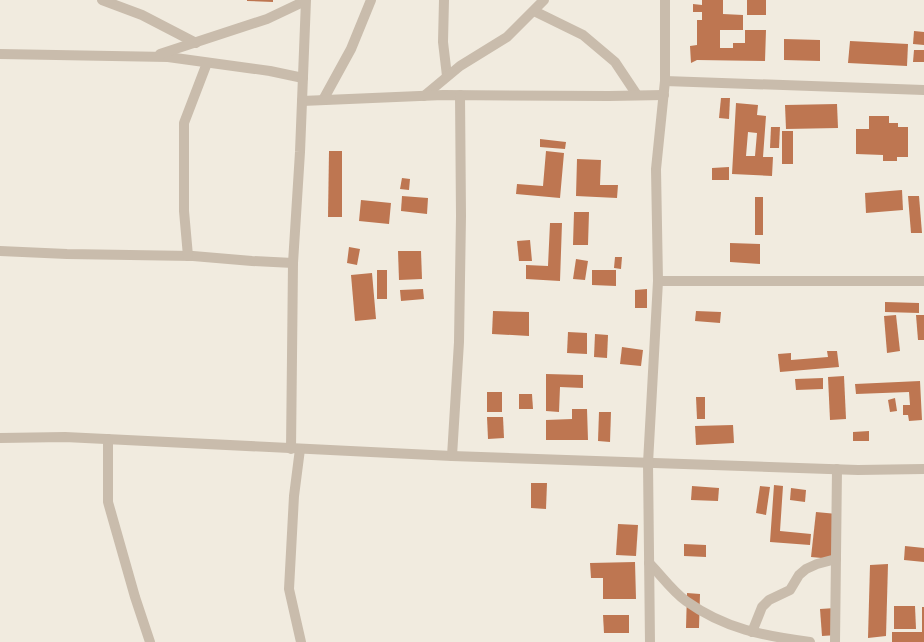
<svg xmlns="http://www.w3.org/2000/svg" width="924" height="642" font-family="'Fira Sans Condensed',sans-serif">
  <rect width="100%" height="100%" fill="#f1ebdf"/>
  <g fill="#be7651" fill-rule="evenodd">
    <polygon points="247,0 273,0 273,2 247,1"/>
    <polygon points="702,0 723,0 723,14 743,15 743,30 720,30 720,48 733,48 733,43 745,43 745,30 766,30 765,61 697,60 691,63 690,46 697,45 697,20 702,20 702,12 693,12 693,4 702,5"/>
    <rect x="747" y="0" width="19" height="15"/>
    <polygon points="914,31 924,32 924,45 913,44"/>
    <polygon points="784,39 820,40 820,61 784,60"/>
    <polygon points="850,41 908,44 907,66 848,63"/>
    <polygon points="914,50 924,50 924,62 913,62"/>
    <polygon points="721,98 730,98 729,119 719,118"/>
    <path d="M736,103L758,105L757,115L766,116L763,157H773L772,176L732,174ZM748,132L757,133L755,156H746Z"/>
    <polygon points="837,104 838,128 786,129 785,105"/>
    <polygon points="869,116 889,116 889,123 898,123 898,127 908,127 908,157 897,157 897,161 883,161 883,155 856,154 856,129 869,129"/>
    <polygon points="771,127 780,127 779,148 770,148"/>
    <rect x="782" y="131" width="11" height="33"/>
    <polygon points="540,139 566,142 565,149 540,147"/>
    <polygon points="329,151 342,151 342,217 328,217"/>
    <polygon points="546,151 564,153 560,198 516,194 517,184 543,186"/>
    <polygon points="577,159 601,160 600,185 618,185 617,198 576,196"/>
    <polygon points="729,167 729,180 712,180 712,168"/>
    <polygon points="402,178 410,179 409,190 400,189"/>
    <polygon points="902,190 903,210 866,213 865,193"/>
    <polygon points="402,196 428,198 427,214 401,211"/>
    <polygon points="908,196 919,196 922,233 911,233"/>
    <rect x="755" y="197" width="8" height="38"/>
    <polygon points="361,200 391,203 389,224 359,221"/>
    <polygon points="574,212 589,212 588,245 573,245"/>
    <polygon points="550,223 562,223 560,281 526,279 526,265 548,266"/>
    <polygon points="530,240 532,261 519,261 517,241"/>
    <polygon points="730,243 760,244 760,264 730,262"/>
    <polygon points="349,247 360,249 357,265 347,263"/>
    <polygon points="398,251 421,251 422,279 399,280"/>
    <polygon points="615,257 622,257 621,269 614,268"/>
    <polygon points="576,259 588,261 585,280 573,279"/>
    <rect x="377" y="270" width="10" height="29"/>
    <polygon points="592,270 616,270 616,286 592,285"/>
    <polygon points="372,273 376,319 355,321 351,275"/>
    <polygon points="423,289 424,299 401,301 400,290"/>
    <polygon points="647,289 647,308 635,308 635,290"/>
    <polygon points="885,302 919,303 919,313 885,312"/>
    <polygon points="493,311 529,312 529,336 492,334"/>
    <polygon points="696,311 721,312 720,323 695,321"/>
    <polygon points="896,315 900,351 887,353 884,316"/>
    <polygon points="916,315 924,315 924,340 918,340"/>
    <polygon points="568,332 587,333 587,354 567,353"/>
    <polygon points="595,334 608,335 607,358 594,357"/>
    <polygon points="622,347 643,350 641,366 620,364"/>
    <polygon points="827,351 837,351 839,367 780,372 778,354 791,353 791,360 828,357"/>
    <polygon points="546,374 583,375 583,388 560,387 559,412 546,411"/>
    <polygon points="844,376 846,419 830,420 828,377"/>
    <polygon points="823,378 823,389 796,390 795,379"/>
    <polygon points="920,381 922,420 909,421 908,415 903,415 903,405 910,405 909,392 856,394 855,384"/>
    <rect x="487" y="392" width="15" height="20"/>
    <polygon points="519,394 532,394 533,409 519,409"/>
    <polygon points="696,397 705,397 705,419 697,419"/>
    <polygon points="895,398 897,411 890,412 888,400"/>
    <polygon points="572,409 587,409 588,440 546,440 546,420 572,419"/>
    <polygon points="599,412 611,412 610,442 598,441"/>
    <polygon points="487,417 503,417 504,438 488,439"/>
    <polygon points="733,425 734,443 696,445 695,426"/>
    <polygon points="869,431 869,441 853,441 853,432"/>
    <polygon points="531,483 547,483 546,509 531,508"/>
    <polygon points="774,485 783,486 780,531 811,534 810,545 770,542"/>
    <polygon points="692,486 719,488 718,501 691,500"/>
    <polygon points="760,486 770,487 766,515 756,513"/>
    <polygon points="791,488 806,490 805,502 790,500"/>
    <polygon points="816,512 837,514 833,559 811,557"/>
    <polygon points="618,524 638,525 636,556 616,555"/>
    <polygon points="684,544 706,545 706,557 684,556"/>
    <polygon points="905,546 924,548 924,562 904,560"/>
    <polygon points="635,562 636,599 603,599 603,578 591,578 590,563"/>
    <polygon points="888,564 886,636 868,638 870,565"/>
    <polygon points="687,593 700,594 699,628 686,628"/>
    <polygon points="894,606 915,606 916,629 894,629"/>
    <polygon points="922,607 924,607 924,642 892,642 892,632 922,632"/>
    <polygon points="835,608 837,635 822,636 820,609"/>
    <polygon points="603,615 629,615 629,633 604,633"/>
  </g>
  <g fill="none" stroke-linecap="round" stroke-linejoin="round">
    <g stroke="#c9bcac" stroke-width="10">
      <polyline points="102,0 142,15 196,43"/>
      <polyline points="444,0 443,42 447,76"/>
      <polyline points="534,11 583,35 615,62 637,95"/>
      <polyline points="0,54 168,57 270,71 303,78"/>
      <polyline points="160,54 267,19 305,1"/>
      <polyline points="665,81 924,90"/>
      <polyline points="424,96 460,66 507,37 544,0"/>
      <polyline points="323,100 351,49 371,0"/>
      <polyline points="302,101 443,95 609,96 664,95"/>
      <polyline points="0,251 67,254 193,256 252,261 293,263"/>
      <polyline points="188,256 184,211 184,123 207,63"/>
      <polyline points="658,281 924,281"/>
      <polyline points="0,438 65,437 452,456 858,470 924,469"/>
      <polyline points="108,439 108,502 135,597 150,642"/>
      <polyline points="291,449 293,263 300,152 306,0"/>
      <polyline points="300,449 294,496 289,589 301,642"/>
      <polyline points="452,456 459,342 461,216 460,95"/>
      <path d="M649,563C661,575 672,591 686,601C725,629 764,636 810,642"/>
      <polyline points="752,632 762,607 769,600 790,590 799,575 806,569 817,564 836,559"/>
      <polyline points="650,642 648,463 658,281 656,169 665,81 665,0"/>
      <polyline points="835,642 837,469"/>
    </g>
  </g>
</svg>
